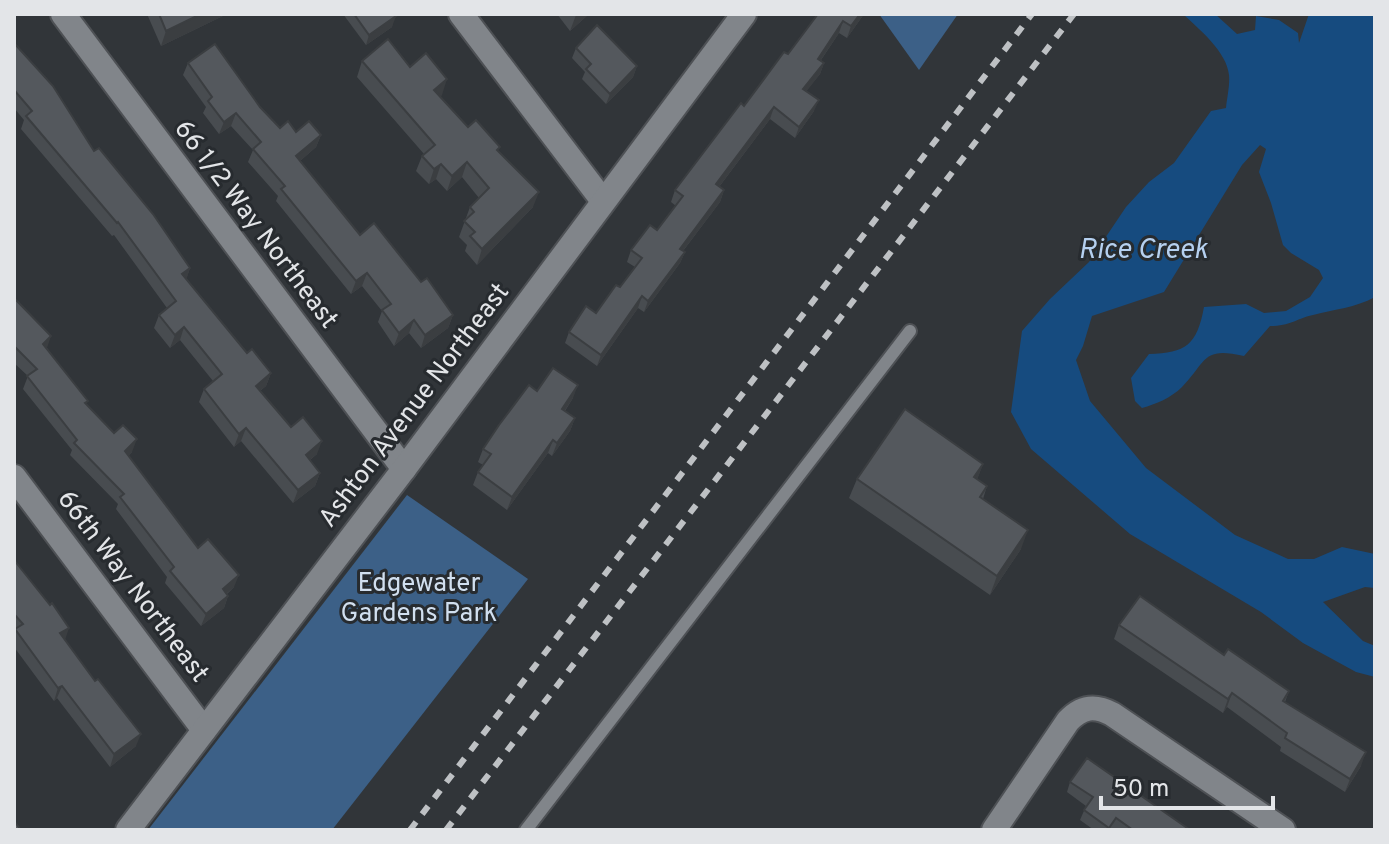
<svg xmlns="http://www.w3.org/2000/svg" width="1389" height="844" font-family="Overpass,sans-serif">
  <rect width="100%" height="100%" fill="#313539"/>
  <g fill="#3c6087">
    <polygon points="879,14 958,14 919,70"/>
    <polygon points="407,495 528,579 332,830 148,830"/>
  </g>
  <path fill="#164b7f" d="M1183,14H1215L1237,34L1255,30L1256,16L1279,20L1298,33L1299,43L1309,14H1375V297C1355,308 1335,309 1313,315C1295,319 1291,326 1270,326L1244,356C1202,346 1207,361 1182,387C1171,398 1156,404 1142,408L1135,401L1131,378L1149,354C1186,353 1197,345 1204,307L1246,304L1264,313L1286,311L1310,297L1323,278L1319,270L1291,253L1283,245L1271,203L1259,172L1266,149L1260,145L1242,165L1164,292L1092,316L1083,346L1076,360L1090,401L1146,468L1235,535L1288,559H1314L1342,547L1375,554V588L1365,587L1323,602L1363,641L1375,646V677L1356,672L1303,643L1261,612L1130,534L1031,449L1011,412L1022,331L1050,299L1089,262L1126,207L1149,182L1174,163L1211,111L1226,108C1227,98 1230,85 1229,75C1227,52 1199,29 1183,14Z"/>
  <g fill="none" stroke-linecap="round" stroke-linejoin="round">
    <defs>
      <polyline id="lane" points="526,830 910,331"/>
      <g id="street">
        <polyline points="63,14 404,469"/>
        <polyline points="461,14 603,201"/>
        <polyline points="14,477 204,730"/>
        <polyline points="128,830 404,469 744,14"/>
        <path d="M994,830L1068,721C1082,706 1095,705 1112,714L1283,830"/>
      </g>
    </defs>
    <use href="#lane" stroke="#4e5155" stroke-width="16"/>
    <use href="#street" stroke="#4e5155" stroke-width="28"/>
    <use href="#lane" stroke="#81858a" stroke-width="12"/>
    <use href="#street" stroke="#81858a" stroke-width="24"/>
    <g stroke="#bec1c4" stroke-width="6" stroke-dasharray="10 10" stroke-linecap="butt">
      <polyline points="410,830 1032,14"/>
      <polyline points="446,830 1074,14"/>
    </g>
  </g>
  <g fill="#484c50">
    <polygon points="147,14 227,14 161,46"/>
    <polygon points="343,14 394,14 392,27 366,45"/>
    <polygon points="557,14 589,14 570,31"/>
    <polygon points="818,14 864,14 847,38 839,33 821,60 824,63 820,74 806,91 814,111 795,138 770,119 719,187 724,190 720,202 683,251 685,252 680,263 644,312 638,308 597,366 565,343 569,332 596,313 620,287 635,267 627,262 631,250 657,230 676,206 671,202 675,190 788,54"/>
    <polygon points="14,43 94,151 190,268 186,279 247,353 271,373 266,386 260,391 291,427 317,454 310,460 320,473 315,486 293,503 241,441 234,447 199,402 204,389 213,381 180,340 170,348 154,328 159,315 167,308 114,235 112,236 21,129 24,120 14,108"/>
    <polygon points="576,48 637,66 633,77 606,104 582,79 585,72 572,58"/>
    <polygon points="362,61 410,67 442,95 440,96 468,127 498,152 533,207 477,265 465,251 467,245 459,237 470,207 479,198 462,177 447,191 436,179 429,184 416,171 422,156 424,154 357,77"/>
    <polygon points="188,63 260,107 280,128 296,132 321,135 316,147 300,161 360,235 421,282 453,315 448,328 421,348 409,333 394,346 378,322 382,311 362,286 351,294 276,201 278,196 248,162 253,150 231,126 219,134 203,113 206,107 183,75"/>
    <polygon points="14,298 47,348 87,405 132,452 128,456 198,548 234,587 227,594 228,596 224,608 201,626 165,583 167,577 116,509 118,504 70,455 72,450 23,389 28,376 14,363"/>
    <polygon points="537,391 573,398 565,411 575,418 570,431 552,456 548,453 507,510 473,485 478,472 483,465 478,462 483,449"/>
    <polygon points="983,464 977,479 987,486 983,499 1021,549 990,595 849,498 857,479"/>
    <polygon points="14,560 65,640 136,746 110,767 57,698 54,701 14,647"/>
    <polygon points="1119,625 1224,655 1289,691 1285,702 1361,766 1345,792 1280,751 1281,747 1227,707 1223,713 1114,639"/>
    <polygon points="1070,782 1190,830 1114,830 1112,828 1111,830 1094,830 1080,820 1086,806 1067,792"/>
  </g>
  <g fill="#3b3e41">
    <polygon points="201,14 227,14 161,46 166,31"/>
    <polygon points="577,14 589,14 570,31 576,15"/>
    <polygon points="860,14 864,14 847,38 851,26"/>
    <polygon points="396,16 392,27 366,45 369,35"/>
    <polygon points="843,21 839,33 814,70 818,59"/>
    <polygon points="824,63 820,74 799,101 803,89"/>
    <polygon points="637,66 633,77 606,104 610,94"/>
    <polygon points="447,79 442,95 429,105 434,90"/>
    <polygon points="819,100 814,111 795,138 799,127"/>
    <polygon points="774,107 770,119 712,196 716,184"/>
    <polygon points="236,113 231,126 219,134 224,122"/>
    <polygon points="321,135 316,147 292,168 296,156"/>
    <polygon points="467,162 462,177 447,191 452,176"/>
    <polygon points="441,164 436,179 429,184 434,169"/>
    <polygon points="724,190 720,202 676,260 680,249"/>
    <polygon points="539,192 533,207 477,265 482,249"/>
    <polygon points="685,252 680,263 644,312 648,301"/>
    <polygon points="190,268 186,281 182,274"/>
    <polygon points="367,273 362,286 351,294 356,281"/>
    <polygon points="642,296 638,308 597,366 601,355"/>
    <polygon points="453,315 448,328 421,348 425,335"/>
    <polygon points="414,320 409,333 394,346 399,333"/>
    <polygon points="184,327 180,340 170,348 175,335"/>
    <polygon points="51,336 47,348 43,344"/>
    <polygon points="271,373 266,386 251,398 256,386"/>
    <polygon points="578,385 573,398 557,422 562,409"/>
    <polygon points="575,418 570,431 552,456 557,443"/>
    <polygon points="246,428 241,441 234,447 239,434"/>
    <polygon points="137,439 132,452 121,463 125,451"/>
    <polygon points="553,440 548,453 507,510 512,497"/>
    <polygon points="322,441 317,454 301,467 306,455"/>
    <polygon points="983,464 976,483 974,477"/>
    <polygon points="320,473 315,486 293,503 298,490"/>
    <polygon points="1028,530 1021,549 990,595 997,576"/>
    <polygon points="239,575 234,587 218,601 223,589"/>
    <polygon points="228,596 224,608 201,626 206,614"/>
    <polygon points="69,628 65,640 60,633"/>
    <polygon points="62,686 57,698 54,701 58,688"/>
    <polygon points="1232,693 1227,707 1223,713 1228,699"/>
    <polygon points="141,734 136,746 110,767 114,754"/>
    <polygon points="1366,752 1361,766 1345,792 1350,779"/>
  </g>
  <g fill="#54585d" stroke="#3b3e41" stroke-width="2">
    <polygon points="159,14 201,14 166,31"/>
    <polygon points="354,14 394,14 396,16 369,35"/>
    <polygon points="818,14 860,14 851,26 843,21 818,59 824,63 803,89 819,100 799,127 774,107 716,184 724,190 680,249 685,252 648,301 642,296 601,355 569,332 586,306 596,313 616,285 620,287 642,258 631,250 650,225 657,230 683,196 675,190 741,103 744,106 784,52 788,54"/>
    <polygon points="597,25 637,66 610,94 586,69 591,64 576,48"/>
    <polygon points="388,39 410,67 426,53 447,79 434,90 468,127 476,120 500,147 497,150 539,192 482,249 470,236 475,232 464,221 474,212 470,207 489,188 467,162 452,176 441,164 434,169 422,156 435,145 362,61"/>
    <polygon points="14,43 53,86 94,151 99,148 153,214 190,268 182,274 247,353 252,349 271,373 256,386 291,427 303,417 322,441 306,455 320,473 298,490 246,428 239,434 204,389 222,374 184,327 175,335 159,315 176,301 118,222 117,223 26,116 32,111 14,90"/>
    <polygon points="215,44 260,107 280,128 288,121 296,132 309,121 321,135 296,156 360,235 374,223 421,282 427,278 453,315 425,335 414,320 399,333 382,310 391,304 367,273 356,281 281,189 285,186 253,149 261,142 236,113 224,122 208,101 212,97 188,63"/>
    <polygon points="14,298 51,336 43,344 88,401 85,403 114,433 123,425 137,439 125,451 198,548 208,539 239,575 223,589 228,596 206,614 170,571 174,567 120,497 124,494 74,443 77,440 27,376 37,369 14,346"/>
    <polygon points="553,368 578,385 562,409 575,418 557,443 553,440 512,497 478,472 491,454 483,449 499,425 529,385 537,391"/>
    <polygon points="905,409 983,464 974,477 987,486 980,497 1028,530 997,576 857,479"/>
    <polygon points="14,560 50,605 52,603 69,628 60,633 95,681 98,679 141,734 114,754 62,686 58,688 15,629 23,624 14,614"/>
    <polygon points="1140,596 1224,655 1228,649 1289,691 1283,701 1366,752 1350,779 1285,738 1287,733 1232,693 1228,699 1119,625"/>
    <polygon points="1087,758 1190,830 1133,830 1116,818 1109,828 1084,810 1093,797 1070,782"/>
    <polygon points="14,821 21,830 14,830"/>
  </g>
  <g text-anchor="middle" dominant-baseline="central" stroke-width="6" stroke-linejoin="round" paint-order="stroke">
    <g font-size="26" fill="#e3e5e8" stroke="#272b2f">
      <text transform="translate(255 225) rotate(53)">66 1/2 Way Northeast</text>
      <text transform="translate(415 406) rotate(-53)">Ashton Avenue Northeast</text>
      <text transform="translate(132 587) rotate(53)">66th Way Northeast</text>
    </g>
    <g font-size="26" fill="#d1dfef" stroke="#272b2f">
      <text x="419" y="584">Edgewater<tspan x="419" dy="30">Gardens Park</tspan></text>
    </g>
    <g font-size="28" font-style="italic" fill="#b5d0f0" stroke="#272b2f">
      <text x="1143" y="251">Rice Creek</text>
    </g>
  </g>
  <rect width="1389" height="844" fill="none" stroke="#e3e5e8" stroke-width="32"/>
  <path d="M1101 796v12h172v-12" fill="none" stroke="#e3e5e8" stroke-width="4"/>
  <text x="1113" y="796" font-size="24" fill="#e3e5e8" stroke="#272b2f" stroke-width="6" paint-order="stroke">50 m</text>
</svg>
